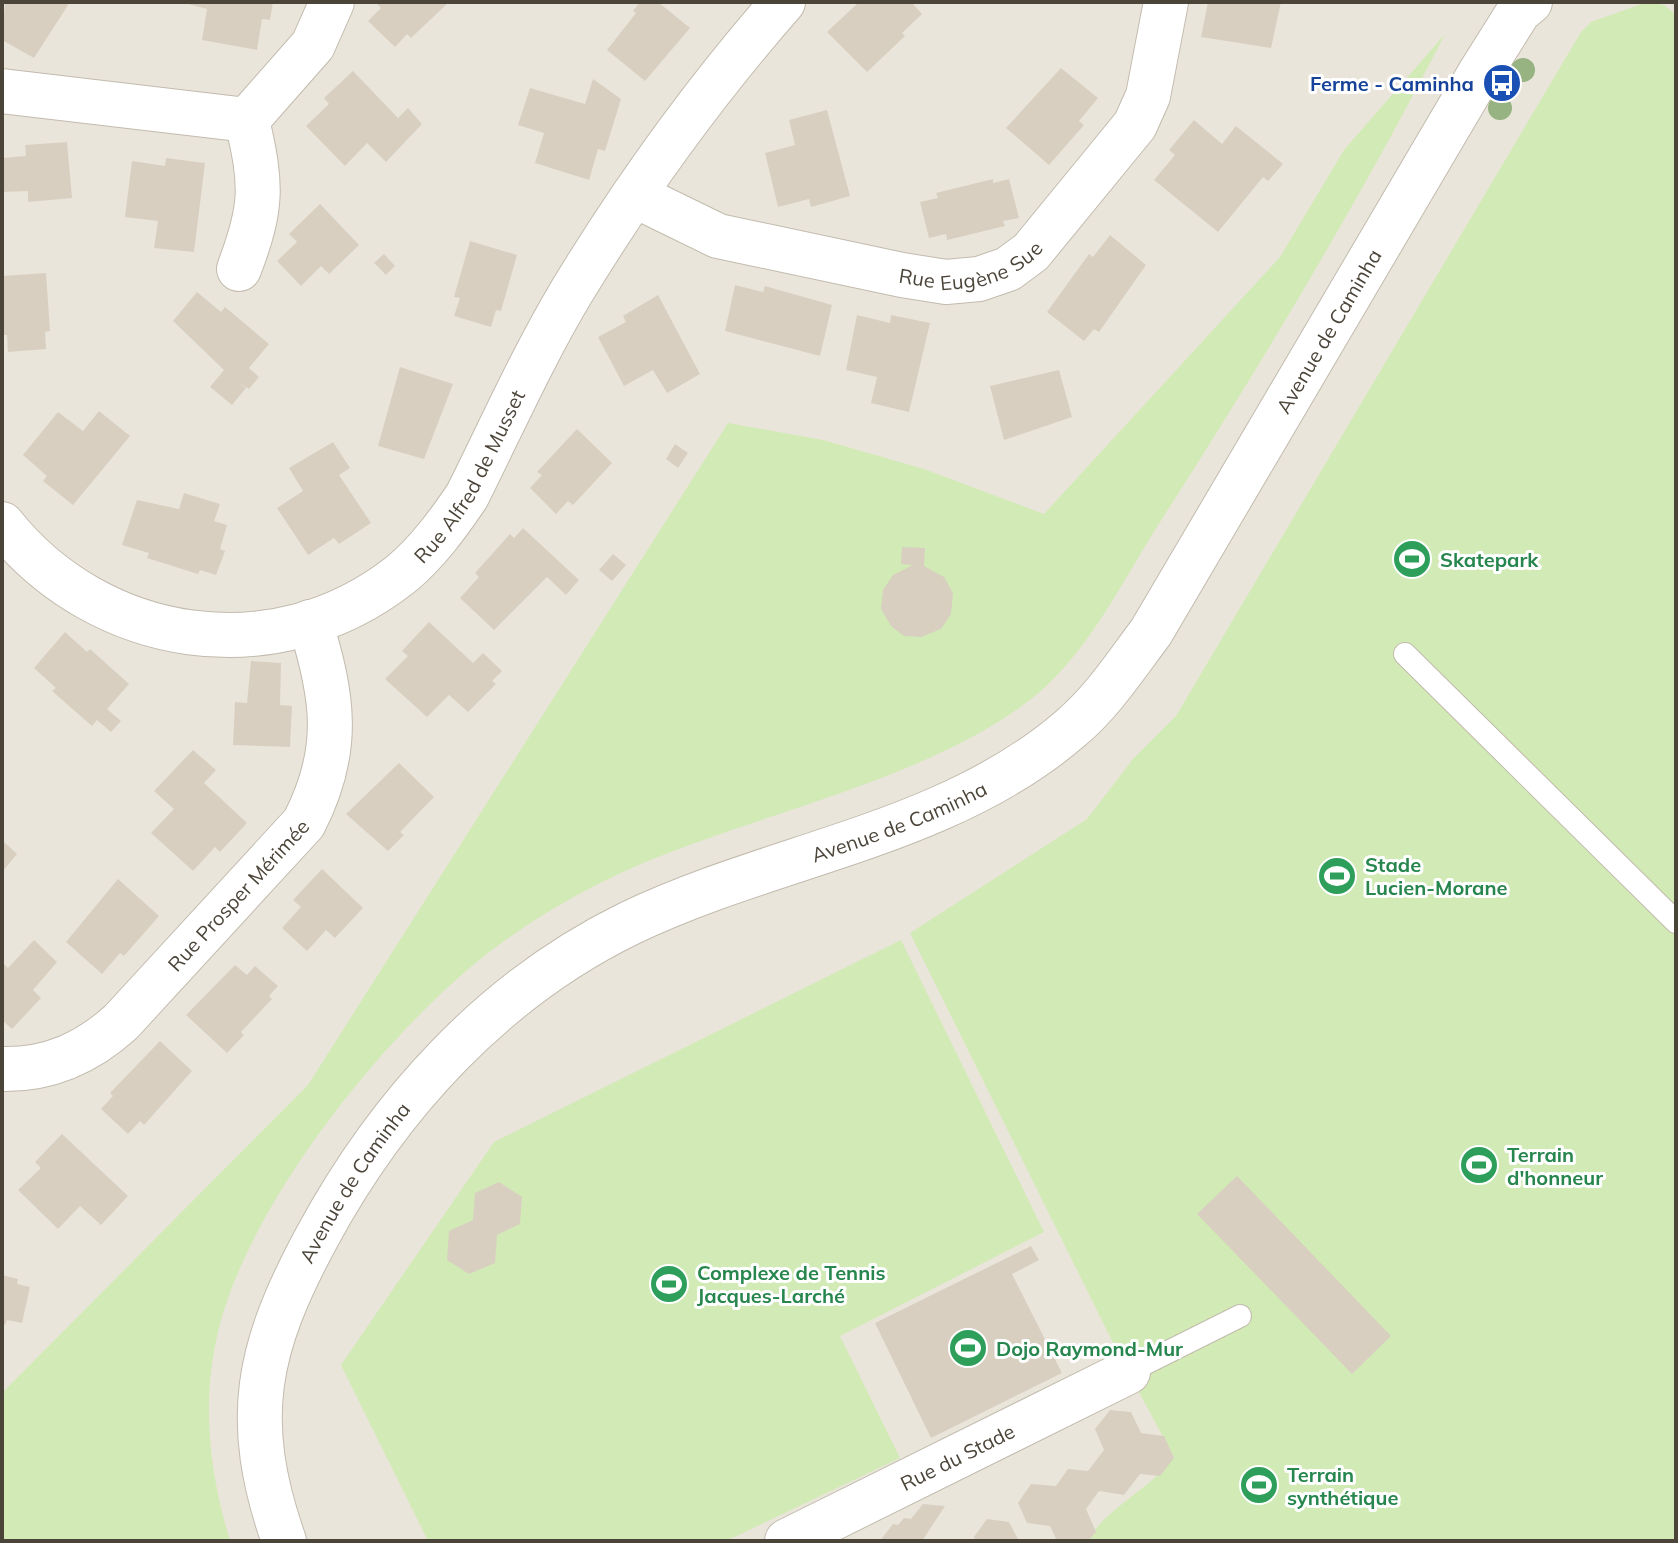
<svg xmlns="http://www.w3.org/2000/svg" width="1678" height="1543" font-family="Mulish,sans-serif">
  <rect width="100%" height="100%" fill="#f6f3ec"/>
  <rect fill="#eae5da" x="2" y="2" width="1674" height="1539"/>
  <g fill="#d2eab5">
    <path d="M1647,2L1664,5L1676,15V1541H1087C1107,1507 1150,1490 1174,1457L1121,1359L910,933L1087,819L1133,759L1176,716L1581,32L1591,22Z"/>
    <path d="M1445,34C1360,200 1263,361 1162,519C1125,576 1094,643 1043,689C948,773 772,810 653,859C594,883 533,917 483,957C380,1039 239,1215 215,1346C202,1411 211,1478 230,1541H2V1393L308,1085L728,423L823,440L924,469L1044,514L1280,257L1344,150Z"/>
    <polygon points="901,940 1044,1232 840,1336 900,1458 726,1541 428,1541 341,1365 494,1142"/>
  </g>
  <g fill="#d8cfc1">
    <polygon points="5,2 70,2 34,58 2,40"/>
    <polygon points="181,2 273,2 270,20 262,19 257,50 202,40 207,9"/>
    <polygon points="380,2 449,2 411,38 407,34 395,47 368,21 381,8 377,4"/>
    <polygon points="640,2 658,2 690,28 645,81 607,50 636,13 633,11"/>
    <polygon points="859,2 911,2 922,14 902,33 905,36 867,72 827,32"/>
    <polygon points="1208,2 1281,2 1271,48 1201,37"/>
    <polygon points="1061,68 1098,98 1079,121 1084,125 1049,165 1006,128"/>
    <polygon points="353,71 398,118 408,108 422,124 386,162 367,143 345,166 306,126 329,104 324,98"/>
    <polygon points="593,79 621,99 605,151 598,149 589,180 535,163 544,133 518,125 530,88 585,104"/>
    <polygon points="827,110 850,196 811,207 809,199 778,207 765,153 795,145 789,120"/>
    <polygon points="1194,120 1222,144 1236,126 1283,164 1268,181 1263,177 1218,232 1154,180 1175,155 1169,150"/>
    <polygon points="67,142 72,198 28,202 28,191 2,192 2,158 26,156 25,145"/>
    <polygon points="166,158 205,163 194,252 154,248 158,221 125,217 132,161 165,166"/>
    <polygon points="993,179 993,183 1009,179 1019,218 1003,221 1005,226 947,240 946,234 929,238 920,202 938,198 936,193"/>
    <polygon points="320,204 359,245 329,274 321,266 301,286 277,261 297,242 289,234"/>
    <polygon points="1110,235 1146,265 1099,332 1094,329 1084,341 1047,312 1089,254 1093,257"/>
    <polygon points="470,241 517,255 501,311 496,310 491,327 454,316 460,298 454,297"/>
    <polygon points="384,254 395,266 386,275 374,263"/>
    <polygon points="46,273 50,331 45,332 46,349 8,352 7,335 2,335 2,276"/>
    <polygon points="735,285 763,292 765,286 832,305 820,356 725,331"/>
    <polygon points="197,292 221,312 225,307 269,344 249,368 259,377 249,389 238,382 246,388 232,405 210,387 224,370 173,321"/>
    <polygon points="658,295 700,374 667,393 653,370 624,386 598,337 626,322 623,316"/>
    <polygon points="857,315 890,323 891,315 930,323 909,412 871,403 877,377 846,370"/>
    <polygon points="400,367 453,384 424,459 378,446"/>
    <polygon points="1059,370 1072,417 1004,440 990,386"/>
    <polygon points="99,411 130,436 73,505 43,481 47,476 23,455 58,412 83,431"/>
    <polygon points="577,429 612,463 573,505 568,501 556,514 530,488 542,475 537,472"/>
    <polygon points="333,442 350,468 339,475 371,523 339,544 334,538 308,555 277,508 303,491 289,468"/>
    <polygon points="675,444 688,453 678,468 666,459"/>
    <polygon points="184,493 220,504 214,521 227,525 220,549 225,551 216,575 200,570 198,574 147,558 149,553 122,545 137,500 179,509"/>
    <polygon points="523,528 579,580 566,595 547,577 494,630 460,598 479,577 475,573 510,534 514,538"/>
    <polygon points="902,547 925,548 924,566 944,577 953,593 951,614 941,629 921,637 904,636 891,626 881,609 883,590 893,575 913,565 901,564"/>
    <polygon points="613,554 626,565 612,581 599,570"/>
    <polygon points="429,622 473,663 483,653 502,671 492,681 496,684 468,712 449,695 427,717 385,679 408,656 402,651"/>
    <polygon points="65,632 87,652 90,649 129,684 107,709 121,721 111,732 97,720 92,726 52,691 56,688 34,668"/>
    <polygon points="251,661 281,663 280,705 292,706 290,747 233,745 235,702 247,703"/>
    <polygon points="193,750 216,770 204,783 247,823 220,852 215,847 193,871 151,833 174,809 154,791"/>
    <polygon points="399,763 434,797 400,832 404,835 388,851 346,814"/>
    <polygon points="2,840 17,854 2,872"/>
    <polygon points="322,869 363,908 335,938 326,930 307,951 282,928 301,907 293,900"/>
    <polygon points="118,879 159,916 124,956 120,953 102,974 66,942"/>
    <polygon points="34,940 57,962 33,990 41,998 12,1029 2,1020 2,962 8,968"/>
    <polygon points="235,965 247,975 255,966 278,986 269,996 272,999 241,1032 244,1035 227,1053 186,1015"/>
    <polygon points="160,1041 192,1071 144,1125 140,1121 128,1134 101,1109 113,1096 110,1093"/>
    <polygon points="62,1134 128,1196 101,1225 80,1206 58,1229 18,1190 41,1168 35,1162"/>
    <polygon points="1237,1176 1391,1336 1352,1374 1197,1214"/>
    <polygon points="499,1182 522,1197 520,1224 497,1235 495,1263 469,1274 447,1260 449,1231 473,1220 475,1193"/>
    <polygon points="1031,1246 1039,1260 1012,1274 1062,1373 931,1438 875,1323"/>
    <polygon points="2,1275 18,1279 17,1284 30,1287 22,1323 7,1320 5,1325 2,1324"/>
    <polygon points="1110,1410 1131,1412 1141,1433 1164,1436 1174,1458 1160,1476 1140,1474 1124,1495 1099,1491 1086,1509 1096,1532 1088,1541 1057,1541 1050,1526 1027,1523 1018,1503 1031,1484 1056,1486 1068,1469 1088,1471 1104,1450 1095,1429"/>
    <polygon points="923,1504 945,1506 922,1541 880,1541 893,1524 898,1525 904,1518 911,1519"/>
    <polygon points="987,1519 1009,1522 1019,1541 975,1541 974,1537"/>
  </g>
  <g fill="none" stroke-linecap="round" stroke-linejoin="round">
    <defs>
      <g id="service">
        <polyline points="1405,654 1676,922"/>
        <polyline points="1128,1372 1240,1316"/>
      </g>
      <g id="minor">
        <polyline points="2,91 247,120"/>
        <path id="s1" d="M634,195L718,236L902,275L946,282L979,279L1008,269L1031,252L1135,125L1148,96L1166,2"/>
        <path d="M239,269C263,206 262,185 247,120L313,45L332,2"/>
        <path id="s2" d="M2,524C99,646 274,674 400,575C427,553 448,524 467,496C501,428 533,356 572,291C634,189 705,91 783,2"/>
        <path id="s3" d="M2,1069C49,1070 87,1053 121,1022L304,823C341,751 334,698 310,622"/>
        <path id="s4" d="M787,1541L1128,1372"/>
      </g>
      <g id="tertiary">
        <path id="s5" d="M284,1541C241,1419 257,1348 317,1237C388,1105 494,989 630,923C773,854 948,835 1071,728C1103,701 1126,665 1151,632L1480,73L1519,11L1530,2"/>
      </g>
    </defs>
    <use href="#service" stroke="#c2bbae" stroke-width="24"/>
    <use href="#minor" stroke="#c2bbae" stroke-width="46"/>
    <use href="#tertiary" stroke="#c2bbae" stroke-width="46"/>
    <use href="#service" stroke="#fff" stroke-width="22"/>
    <use href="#minor" stroke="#fff" stroke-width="44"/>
    <use href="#tertiary" stroke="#fff" stroke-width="44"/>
  </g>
  <g fill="#97b381">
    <circle cx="1523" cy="70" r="12"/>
    <circle cx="1500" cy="108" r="12"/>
  </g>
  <defs>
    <symbol id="bus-disc" viewBox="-11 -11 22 22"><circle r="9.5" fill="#1a4fb4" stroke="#fff"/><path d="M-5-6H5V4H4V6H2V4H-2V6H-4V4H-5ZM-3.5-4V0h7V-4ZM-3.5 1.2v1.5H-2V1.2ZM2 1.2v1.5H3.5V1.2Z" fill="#fff"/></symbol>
    <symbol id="stadium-disc" viewBox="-11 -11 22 22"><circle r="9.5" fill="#2e9e5b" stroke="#fff"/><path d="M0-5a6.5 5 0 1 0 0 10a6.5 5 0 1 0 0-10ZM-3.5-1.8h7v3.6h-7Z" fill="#fff"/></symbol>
  </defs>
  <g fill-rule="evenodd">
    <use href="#bus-disc" x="1480" y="61" width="44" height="44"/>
    <use href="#stadium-disc" x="1390" y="537" width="44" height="44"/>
    <use href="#stadium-disc" x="1315" y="854" width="44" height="44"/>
    <use href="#stadium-disc" x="1457" y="1143" width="44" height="44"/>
    <use href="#stadium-disc" x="647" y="1262" width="44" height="44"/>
    <use href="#stadium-disc" x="946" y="1326" width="44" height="44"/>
    <use href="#stadium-disc" x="1237" y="1463" width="44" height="44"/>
  </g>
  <g text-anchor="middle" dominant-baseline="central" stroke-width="6" stroke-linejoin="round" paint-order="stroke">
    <g font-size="20" font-weight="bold" fill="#164399" stroke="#fff" text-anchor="end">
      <text x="1474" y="83">Ferme - Caminha</text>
    </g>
    <g font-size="20" fill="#4b4439" stroke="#fff">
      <text stroke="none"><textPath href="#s1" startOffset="354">Rue Eugène Sue</textPath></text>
      <text stroke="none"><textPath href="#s5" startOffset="1728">Avenue de Caminha</textPath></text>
      <text stroke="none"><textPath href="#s2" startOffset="568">Rue Alfred de Musset</textPath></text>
      <text stroke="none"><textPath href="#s5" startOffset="1056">Avenue de Caminha</textPath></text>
      <text stroke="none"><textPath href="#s3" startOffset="304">Rue Prosper Mérimée</textPath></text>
      <text stroke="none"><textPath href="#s5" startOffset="384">Avenue de Caminha</textPath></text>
      <text stroke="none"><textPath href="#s4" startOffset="190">Rue du Stade</textPath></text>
    </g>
    <g font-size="20" font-weight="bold" fill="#27864d" stroke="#fff" text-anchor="start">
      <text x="1440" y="559">Skatepark</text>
      <text x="1365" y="864">Stade<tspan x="1365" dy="23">Lucien-Morane</tspan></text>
      <text x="1507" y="1154">Terrain<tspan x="1507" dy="23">d'honneur</tspan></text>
      <text x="697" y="1272">Complexe de Tennis<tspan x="697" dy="23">Jacques-Larché</tspan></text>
      <text x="996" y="1348">Dojo Raymond-Mur</text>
      <text x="1287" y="1474">Terrain<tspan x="1287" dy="23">synthétique</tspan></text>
    </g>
  </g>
  <rect width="1678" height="1543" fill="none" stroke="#4b4439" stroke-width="8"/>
</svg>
